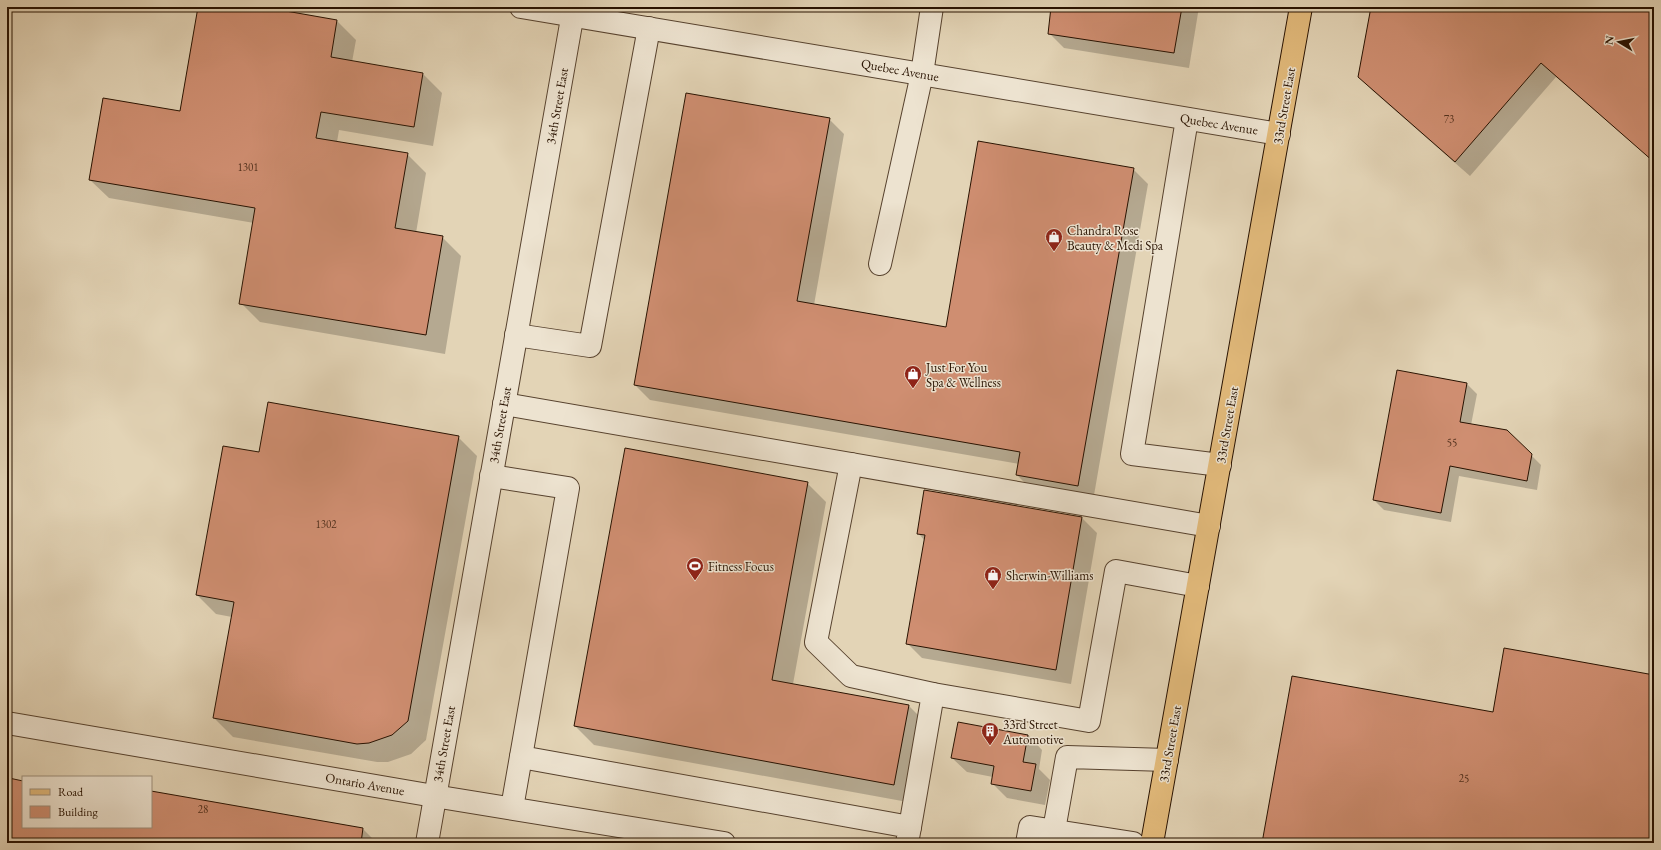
<svg xmlns="http://www.w3.org/2000/svg" width="1661" height="850" font-family="'EB Garamond',serif">
  <rect width="100%" height="100%" fill="#e3d4b6"/>
  <filter id="stains"><feTurbulence type="fractalNoise" baseFrequency=".005" numOctaves="4"/><feColorMatrix values="0 0 0 0 .2 0 0 0 0 .09 0 0 0 0 .02 0 0 0 .5 -.17"/></filter>
  <radialGradient id="worn" r=".72"><stop offset=".6" stop-color="#630" stop-opacity="0"/><stop offset="1" stop-color="#630" stop-opacity=".3"/></radialGradient>
  <g fill="#0003">
    <polygon points="199,7 257,7 337,21 356,40 352,62 423,74 442,93 433,146 339,130 337,142 407,154 426,173 416,233 442,237 461,256 445,354 260,322 241,303 254,223 109,198 90,180 181,112"/>
    <polygon points="1052,7 1199,7 1189,68 1064,48 1049,33"/>
    <polygon points="1372,7 1654,7 1654,162 1556,77 1470,176 1374,92 1359,77"/>
    <polygon points="829,119 844,134 814,305 946,329 1133,169 1148,184 1093,501 1032,490 1017,475 1019,464 650,400 635,385"/>
    <polygon points="1467,384 1477,394 1471,425 1531,455 1541,465 1537,490 1459,476 1451,522 1384,510 1374,500"/>
    <polygon points="458,437 477,456 426,740 411,754 388,762 377,762 233,737 214,718 232,617 216,614 197,595 260,453"/>
    <polygon points="807,483 826,502 793,684 908,705 927,724 913,803 594,745 575,726"/>
    <polygon points="925,491 1082,518 1097,533 1071,684 922,658 907,643 925,541 918,533"/>
    <polygon points="1028,735 1042,750 1039,769 1050,780 1045,805 1007,798 992,783 993,777 967,772 952,758"/>
    <polygon points="23,782 23,827 151,827 151,792 363,829 377,843 7,843 7,793"/>
  </g>
  <g fill="#cf8e71" stroke="#281201">
    <polygon points="198,7 263,7 337,20 331,57 423,73 414,127 321,112 316,138 408,153 395,228 443,236 426,335 239,304 255,208 89,180 103,98 180,111"/>
    <polygon points="1051,7 1182,7 1174,53 1048,34"/>
    <polygon points="1371,7 1654,7 1654,162 1541,63 1455,162 1358,77"/>
    <polygon points="686,93 830,118 797,301 946,327 978,141 1134,168 1078,486 1016,475 1020,452 634,385"/>
    <polygon points="1397,370 1467,383 1460,422 1507,430 1532,454 1527,481 1450,466 1441,513 1373,500"/>
    <polygon points="268,402 459,436 408,721 392,735 369,743 357,744 213,718 234,602 196,595 223,446 259,452"/>
    <polygon points="625,448 808,482 772,680 909,705 894,785 574,726"/>
    <polygon points="924,490 1082,517 1056,670 906,644 925,535 917,534"/>
    <polygon points="1504,648 1654,675 1654,843 1262,843 1292,676 1493,712"/>
    <polygon points="958,722 1028,735 1023,762 1036,764 1031,791 991,784 994,766 951,758"/>
    <polygon points="9,778 23,781 23,827 151,827 151,791 363,828 361,843 7,843 7,787"/>
  </g>
  <g fill="none" stroke-linecap="round" stroke-linejoin="round">
    <defs>
      <g id="minor">
        <polyline points="521,7 1279,134"/>
        <polyline points="1187,119 1132,454 1220,465"/>
        <polyline points="880,264 922,74 932,7"/>
        <polyline points="516,335 590,346 649,28"/>
        <polyline points="504,404 1209,526"/>
        <polyline points="851,464 816,642 851,676 933,694 910,827"/>
        <polyline points="491,476 568,488 512,808"/>
        <polyline points="933,694 1089,721 1116,571 1198,586"/>
        <polyline points="7,723 434,796 724,843"/>
        <polyline points="521,757 910,827 907,843"/>
        <polyline points="1054,830 1067,757 1167,760"/>
        <polyline points="427,843 574,7"/>
        <polyline points="1027,843 1030,827 1133,843"/>
      </g>
      <polyline id="major" points="1152,843 1301,7"/>
    </defs>
    <use href="#minor" stroke="#57422e" stroke-width="24"/>
    <use href="#major" stroke="#281201" stroke-width="24"/>
    <use href="#minor" stroke="#ede3d0" stroke-width="22"/>
    <use href="#major" stroke="#e2ba7b" stroke-width="22"/>
  </g>
  <defs>
    <symbol id="shop-pin" viewBox="-11 -11 22 30"><path d="M0 17L-7.5 6A9.5 9.5 0 1 1 7.5 6Z" fill="#8f2418" stroke="#ede3d0"/><path d="M-5-2.5h2.3a2.7 3.5 0 0 1 5.4 0H5L5.5 6h-11ZM-1.5-2.5h3a1.5 2.3 0 0 0-3 0Z" fill="#fff"/></symbol>
    <symbol id="stadium-pin" viewBox="-11 -11 22 30"><path d="M0 17L-7.5 6A9.5 9.5 0 1 1 7.5 6Z" fill="#8f2418" stroke="#ede3d0"/><path d="M0-5a6.5 5 0 1 0 0 10a6.5 5 0 1 0 0-10ZM-3.5-1.8h7v3.6h-7Z" fill="#fff"/></symbol>
    <symbol id="building-pin" viewBox="-11 -11 22 30"><path d="M0 17L-7.5 6A9.5 9.5 0 1 1 7.5 6Z" fill="#8f2418" stroke="#ede3d0"/><path d="M-4-6H4V6H1V3H-1V6H-4ZM-2.5-4.3h1.7v1.8h-1.7ZM.8-4.3h1.7v1.8H.8ZM-2.5-1h1.7V.8h-1.7ZM.8-1h1.7V.8H.8Z" fill="#fff"/></symbol>
  </defs>
  <g fill-rule="evenodd">
    <use href="#shop-pin" x="1044" y="227" width="20" height="27"/>
    <use href="#shop-pin" x="903" y="364" width="20" height="27"/>
    <use href="#stadium-pin" x="685" y="556" width="20" height="27"/>
    <use href="#shop-pin" x="983" y="565" width="20" height="27"/>
    <use href="#building-pin" x="980" y="721" width="20" height="27"/>
  </g>
  <g text-anchor="middle" dominant-baseline="central" stroke-width="3" stroke-linejoin="round" paint-order="stroke">
    <g font-size="11" fill="#52311d">
      <text x="1449" y="119">73</text>
      <text x="248" y="167">1301</text>
      <text x="1452" y="442">55</text>
      <text x="326" y="524">1302</text>
      <text x="1464" y="778">25</text>
      <text x="203" y="809">28</text>
    </g>
    <g font-size="13" fill="#281201" stroke="#ede3d0">
      <text transform="translate(900 70) rotate(10)">Quebec Avenue</text>
      <text transform="translate(557 106) rotate(-80)">34th Street East</text>
      <text transform="translate(1284 106) rotate(-80)">33rd Street East</text>
      <text transform="translate(1219 124) rotate(9)">Quebec Avenue</text>
      <text transform="translate(500 425) rotate(-80)">34th Street East</text>
      <text transform="translate(1227 425) rotate(-80)">33rd Street East</text>
      <text transform="translate(444 744) rotate(-80)">34th Street East</text>
      <text transform="translate(1170 744) rotate(-80)">33rd Street East</text>
      <text transform="translate(365 784) rotate(10)">Ontario Avenue</text>
    </g>
    <g font-size="13" fill="#281201" stroke="#ede3d0" text-anchor="start">
      <text x="1067" y="230">Chandra Rose<tspan x="1067" dy="15">Beauty &amp; Medi Spa</tspan></text>
      <text x="926" y="367">Just For You<tspan x="926" dy="15">Spa &amp; Wellness</tspan></text>
      <text x="708" y="566">Fitness Focus</text>
      <text x="1006" y="575">Sherwin-Williams</text>
      <text x="1003" y="724">33rd Street<tspan x="1003" dy="15">Automotive</tspan></text>
    </g>
  </g>
  <rect width="1661" height="850" fill="none" stroke="#e3d4b6" stroke-width="24"/>
  <rect x="8" y="8" width="1645" height="834" fill="none" stroke="#281201" stroke-width="2"/>
  <rect x="12" y="12" width="1637" height="826" fill="none" stroke="#281201"/>
  <rect x="22" y="776" width="130" height="52" fill="#ede3d0" stroke="#9e8f7d"/>
  <rect x="30" y="789" width="20" height="6" fill="#e2ba7b" stroke="#9e8f7d"/>
  <text x="58" y="796" font-size="12" fill="#281201">Road</text>
  <rect x="30" y="806" width="20" height="12" fill="#cf8e71" stroke="#9e8f7d"/>
  <text x="58" y="816" font-size="12" fill="#281201">Building</text>
  <g transform="translate(1619 42) rotate(280)" stroke="#ede3d0" stroke-width="3" paint-order="stroke">
  <path d="M0-3L7 15L0 10L-7 15Z" fill="#281201"/>
  <text y="-6" font-size="11" font-weight="bold" text-anchor="middle" fill="#281201">N</text>
  </g>
  <rect width="100%" height="100%" filter="url(#stains)"/>
  <rect width="100%" height="100%" fill="url(#worn)"/>
</svg>
